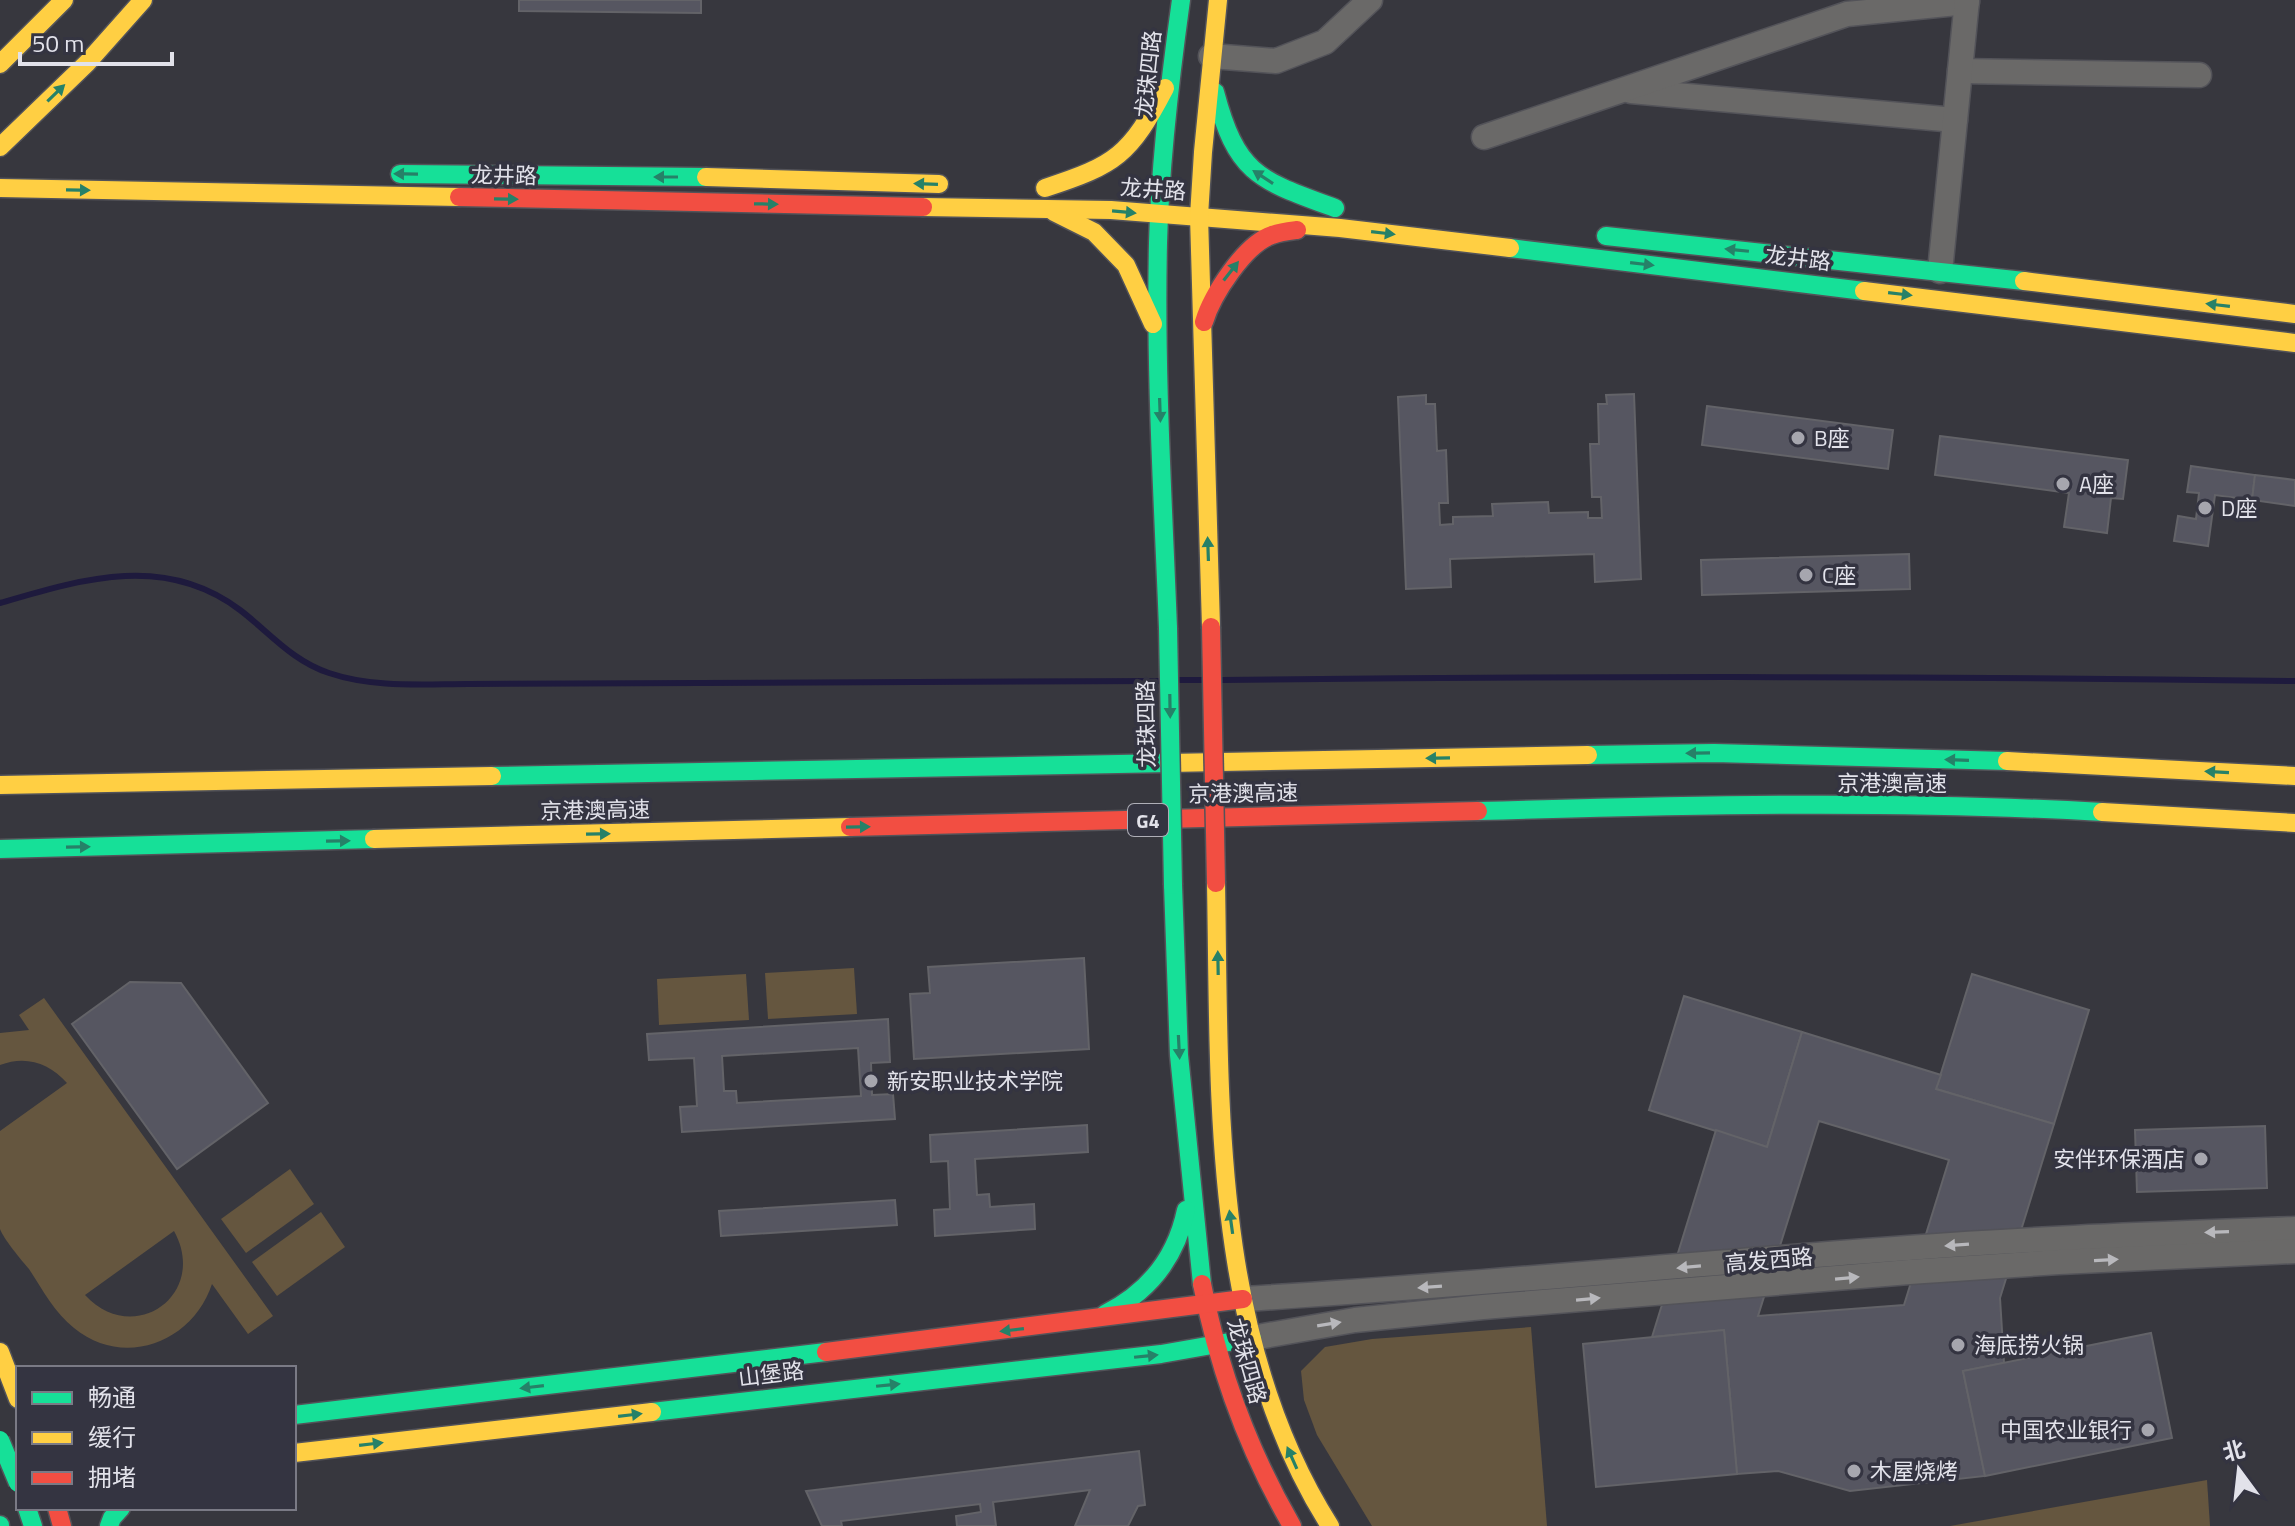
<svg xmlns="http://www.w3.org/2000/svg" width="2295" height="1526" font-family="'Titillium Web','Noto Sans SC',sans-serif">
  <rect width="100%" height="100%" fill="#37373e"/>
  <g fill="#65563f" fill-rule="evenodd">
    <polygon points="854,968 857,1014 768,1019 765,973"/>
    <polygon points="746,974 749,1020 659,1025 657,979"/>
    <path d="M44,998L273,1316L248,1334L212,1284C193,1342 124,1369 74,1328C55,1313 42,1289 29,1269C22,1261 3,1238 0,1229C0,1223 0,1212 0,1205C0,1180 0,1156 0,1131L67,1083C49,1063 26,1055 0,1065V1033L29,1030L19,1015ZM174,1231C209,1294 134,1348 85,1295Z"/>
    <polygon points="290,1169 314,1204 246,1253 221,1219"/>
    <polygon points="321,1212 345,1247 277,1296 252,1262"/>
    <polygon points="1531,1327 1547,1526 1372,1526 1317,1435 1304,1400 1301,1371 1325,1347 1372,1339"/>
    <polygon points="2207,1480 2210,1526 1950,1526"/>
  </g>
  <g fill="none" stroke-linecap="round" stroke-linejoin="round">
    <g stroke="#1e1a3d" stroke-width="6">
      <path d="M0,603C82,579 165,553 240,610C269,632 292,661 329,673C373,688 422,684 468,684L1159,681"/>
      <polyline points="1178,680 1203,680"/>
      <path d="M1222,680C1580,676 1937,676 2295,681"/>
    </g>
  </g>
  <g fill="#565661" stroke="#636368" stroke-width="2" fill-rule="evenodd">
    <polygon points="519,0 701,0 701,13 519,11"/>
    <polygon points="1634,394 1641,579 1595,582 1594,554 1450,559 1451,587 1406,589 1398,397 1426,395 1426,404 1435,404 1437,451 1446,450 1448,503 1439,503 1440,525 1453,524 1453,517 1493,516 1492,504 1548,502 1549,513 1588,512 1588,518 1602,518 1601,497 1592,497 1590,444 1599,444 1598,404 1607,404 1606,395"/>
    <polygon points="1707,406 1893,430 1888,469 1702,445"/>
    <polygon points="1940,436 2128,460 2123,499 2111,498 2107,533 2064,527 2069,493 1935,475"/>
    <polygon points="2191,466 2255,475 2252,500 2215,495 2208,546 2174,541 2178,516 2196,519 2199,493 2187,492"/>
    <polygon points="2255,475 2295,480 2295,506 2252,500"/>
    <polygon points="1909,554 1910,589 1702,595 1701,560"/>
    <polygon points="1084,958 1089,1049 914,1059 910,994 930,993 928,967"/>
    <polygon points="1972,974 2089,1010 2054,1124 1936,1089"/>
    <polygon points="130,982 181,983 268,1103 177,1169 72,1024"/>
    <polygon points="1684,996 1802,1032 1767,1147 1649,1110"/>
    <path d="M888,1019L890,1062L871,1063L872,1095L893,1094L895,1119L682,1132L680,1107L697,1106L694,1058L649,1060L647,1034ZM858,1048L861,1096L737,1103L736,1091H724L722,1056Z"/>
    <path d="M1802,1032L1941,1075L1936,1089L2054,1124L2000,1298L2004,1363L1963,1371L1985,1476L1850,1491L1778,1471L1737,1474L1724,1330L1652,1337L1716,1130L1767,1147ZM1819,1121L1949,1160L1904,1305L1758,1316Z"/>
    <polygon points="1087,1125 1088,1152 975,1159 977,1195 989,1194 990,1207 1034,1204 1035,1229 935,1236 934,1210 950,1209 948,1161 931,1162 930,1135"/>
    <polygon points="2265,1126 2267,1188 2137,1192 2135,1130"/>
    <polygon points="895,1200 897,1225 721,1236 719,1211"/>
    <polygon points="1724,1330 1737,1474 1596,1487 1583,1344"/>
    <polygon points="2151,1333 2172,1438 1985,1476 1963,1371"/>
    <polygon points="1139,1451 1145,1505 1138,1506 1128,1526 1075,1526 1090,1490 993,1502 996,1526 957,1526 956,1516 981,1512 980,1504 841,1521 842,1526 822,1526 806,1491"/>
  </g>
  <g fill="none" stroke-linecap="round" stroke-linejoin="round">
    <defs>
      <g id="street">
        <polyline points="1211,56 1276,61 1325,42 1370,0"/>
        <polyline points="1960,71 2199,75"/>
        <polyline points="1631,91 1955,120"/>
        <polyline points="1484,137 1847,14 1967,2"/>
        <polyline points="1940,271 1967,0"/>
        <path d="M1243,1299C1465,1286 1686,1264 1908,1248C2037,1238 2166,1234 2295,1229"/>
        <polyline points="1252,1338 1355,1320 1483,1307 1909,1272 2059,1262 2295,1251"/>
      </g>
      <g id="fast">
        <path d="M1215,92C1237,175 1259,180 1335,208"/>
        <polyline points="400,174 706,177"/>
        <polyline points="1606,236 2024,281"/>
        <polyline points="1510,248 1864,291"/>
        <path d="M1168,628C1163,500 1155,371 1158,243C1160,163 1170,79 1181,0"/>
        <polyline points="1588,755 1714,753 2007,761"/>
        <polyline points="492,776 1169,763"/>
        <path d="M1478,811C1686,805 1894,800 2102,812"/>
        <polyline points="0,849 374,839"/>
        <polyline points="1173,885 1179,1055 1202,1284"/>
        <path d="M1105,1314C1149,1292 1176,1258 1186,1210"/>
        <polyline points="652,1412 1161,1354 1252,1338"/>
        <polyline points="294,1415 826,1352"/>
        <polyline points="27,1508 33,1526"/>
        <polyline points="0,1525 0,1526"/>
        <polyline points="109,1526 112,1518 121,1508"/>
      </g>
      <g id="slow">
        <polyline points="0,64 64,0"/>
        <polyline points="0,147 87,63 143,0"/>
        <polyline points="706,177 939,184"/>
        <polyline points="0,188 459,197"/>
        <path d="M1045,188C1116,165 1130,155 1165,88"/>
        <polyline points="923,207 1111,210 1340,228 1510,248"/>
        <polyline points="1054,212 1094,232 1126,265 1153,324"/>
        <polyline points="2024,281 2295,314"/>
        <polyline points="1864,291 2295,343"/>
        <polyline points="1211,627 1199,216 1203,152 1218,0"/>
        <polyline points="2007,761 2295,776"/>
        <polyline points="1169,763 1588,755"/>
        <polyline points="0,785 492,776"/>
        <polyline points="2102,812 2295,823"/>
        <polyline points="374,839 850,827"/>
        <path d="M1216,883C1220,1099 1210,1337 1330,1526"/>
        <polyline points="0,1352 18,1399"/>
        <polyline points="294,1453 652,1412"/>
      </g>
      <g id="jam">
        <polyline points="459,197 923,207"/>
        <path d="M1204,322C1212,295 1245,244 1272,235C1280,232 1289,231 1297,230"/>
        <polyline points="850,827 1478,811"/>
        <path d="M1202,1284C1219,1371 1248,1450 1292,1526"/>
        <polyline points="826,1352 1243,1299"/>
        <polyline points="57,1508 62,1526"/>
      </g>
    </defs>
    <use href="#street" stroke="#535359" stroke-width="27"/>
    <use href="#fast" stroke="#535359" stroke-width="21"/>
    <use href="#slow" stroke="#535359" stroke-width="21"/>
    <use href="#jam" stroke="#535359" stroke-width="21"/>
    <use href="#street" stroke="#6a6968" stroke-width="24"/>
    <use href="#fast" stroke="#16e098" stroke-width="18"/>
    <use href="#slow" stroke="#ffcf43" stroke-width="18"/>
    <use href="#jam" stroke="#f24e42" stroke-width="18"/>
    <defs>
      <g id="fast-bridge">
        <polyline points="1168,628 1173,885"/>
        <polyline points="0,1440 18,1483"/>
      </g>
      <polyline id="jam-bridge" points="1211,627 1216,883"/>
    </defs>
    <use href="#fast-bridge" stroke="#535359" stroke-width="21" stroke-linecap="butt"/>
    <use href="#jam-bridge" stroke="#535359" stroke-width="21" stroke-linecap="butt"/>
    <use href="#fast-bridge" stroke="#16e098" stroke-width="18"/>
    <use href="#jam-bridge" stroke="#f24e42" stroke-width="18"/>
  </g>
  <defs><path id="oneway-solid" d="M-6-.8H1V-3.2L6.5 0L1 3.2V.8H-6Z" transform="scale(2)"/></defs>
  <g fill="#268168">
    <use href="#oneway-solid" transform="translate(56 93) rotate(-44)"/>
    <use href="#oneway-solid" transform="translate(406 174) rotate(-179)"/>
    <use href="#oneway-solid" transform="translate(666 177) rotate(-180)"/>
    <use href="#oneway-solid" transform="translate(1263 177) rotate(-147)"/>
    <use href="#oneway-solid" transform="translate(926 184) rotate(-178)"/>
    <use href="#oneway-solid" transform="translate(78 190) rotate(1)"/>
    <use href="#oneway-solid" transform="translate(506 199) rotate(1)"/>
    <use href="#oneway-solid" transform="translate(766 204) rotate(1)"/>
    <use href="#oneway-solid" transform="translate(1124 212) rotate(5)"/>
    <use href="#oneway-solid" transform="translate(1383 233) rotate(7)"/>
    <use href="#oneway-solid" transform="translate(1737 250) rotate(-174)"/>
    <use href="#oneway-solid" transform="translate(1642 264) rotate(7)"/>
    <use href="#oneway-solid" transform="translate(1231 271) rotate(-52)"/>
    <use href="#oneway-solid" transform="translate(1900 294) rotate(7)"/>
    <use href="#oneway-solid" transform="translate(2218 305) rotate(-173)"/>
    <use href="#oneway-solid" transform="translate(1160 410) rotate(88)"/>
    <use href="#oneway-solid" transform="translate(1208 549) rotate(-92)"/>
    <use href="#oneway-solid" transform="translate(1170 706) rotate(89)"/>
    <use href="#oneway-solid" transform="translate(1698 753) rotate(179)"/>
    <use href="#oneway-solid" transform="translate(1438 758) rotate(179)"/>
    <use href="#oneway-solid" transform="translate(1957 760) rotate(-178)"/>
    <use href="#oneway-solid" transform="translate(2217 772) rotate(-177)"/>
    <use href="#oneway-solid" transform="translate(858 827) rotate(-1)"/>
    <use href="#oneway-solid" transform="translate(598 834) rotate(-1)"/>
    <use href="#oneway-solid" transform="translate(338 841) rotate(-1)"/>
    <use href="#oneway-solid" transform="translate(78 847) rotate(-1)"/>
    <use href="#oneway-solid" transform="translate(1218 963) rotate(-91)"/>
    <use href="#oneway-solid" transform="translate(1179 1047) rotate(87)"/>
    <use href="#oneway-solid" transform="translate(1231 1222) rotate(-98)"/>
    <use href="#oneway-solid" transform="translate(1012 1330) rotate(173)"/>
    <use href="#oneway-solid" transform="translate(1146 1356) rotate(-6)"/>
    <use href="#oneway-solid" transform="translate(888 1385) rotate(-6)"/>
    <use href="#oneway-solid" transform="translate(532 1387) rotate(173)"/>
    <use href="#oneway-solid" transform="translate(630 1415) rotate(-7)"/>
    <use href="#oneway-solid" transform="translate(371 1444) rotate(-7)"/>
    <use href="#oneway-solid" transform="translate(1292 1458) rotate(-114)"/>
  </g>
  <g fill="#b8b8bc">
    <use href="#oneway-solid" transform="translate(2217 1232) rotate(178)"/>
    <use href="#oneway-solid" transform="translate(1957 1245) rotate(176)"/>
    <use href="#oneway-solid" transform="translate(2106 1260) rotate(-3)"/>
    <use href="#oneway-solid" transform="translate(1689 1267) rotate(175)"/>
    <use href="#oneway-solid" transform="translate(1847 1278) rotate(-5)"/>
    <use href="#oneway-solid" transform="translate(1430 1287) rotate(176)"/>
    <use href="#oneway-solid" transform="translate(1588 1299) rotate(-5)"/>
    <use href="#oneway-solid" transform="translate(1329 1324) rotate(-9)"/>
  </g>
  <g fill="#a6a6ae" stroke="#343441" stroke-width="3">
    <circle cx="1798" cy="438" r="8"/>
    <circle cx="2063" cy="484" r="8"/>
    <circle cx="2205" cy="508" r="8"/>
    <circle cx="1806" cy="575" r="8"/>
    <circle cx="871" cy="1081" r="8"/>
    <circle cx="2201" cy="1159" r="8"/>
    <circle cx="1958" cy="1345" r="8"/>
    <circle cx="2148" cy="1430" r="8"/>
    <circle cx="1854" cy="1471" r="8"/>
  </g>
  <g text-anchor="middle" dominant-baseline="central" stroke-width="7" stroke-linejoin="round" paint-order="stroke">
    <rect fill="#343441" stroke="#aeaeb7" stroke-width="2" x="1128" y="804" width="40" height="32" rx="6"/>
    <g font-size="20" font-weight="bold" fill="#e2e2ea">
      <text x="1148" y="820">G4</text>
    </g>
    <g font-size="22" fill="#e2e2ea" stroke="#343441">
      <text transform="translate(1148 74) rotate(-84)">龙珠四路</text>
      <text transform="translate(504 175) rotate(1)">龙井路</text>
      <text transform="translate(1153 189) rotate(4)">龙井路</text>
      <text transform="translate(1798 258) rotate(7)">龙井路</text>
      <text transform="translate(1146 724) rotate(-91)">龙珠四路</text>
      <text x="1892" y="783">京港澳高速</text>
      <text transform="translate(1243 793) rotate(-1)">京港澳高速</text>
      <text transform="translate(595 810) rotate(-1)">京港澳高速</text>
      <text transform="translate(1769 1260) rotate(-5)">高发西路</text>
      <text transform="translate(1247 1361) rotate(74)">龙珠四路</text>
      <text transform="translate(771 1374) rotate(-7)">山堡路</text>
    </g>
    <g font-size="22" fill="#e2e2ea" stroke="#343441" text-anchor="start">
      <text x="1814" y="438">B座</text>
      <text x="2079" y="484">A座</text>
      <text x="2221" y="508">D座</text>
      <text x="1822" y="575">C座</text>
      <text x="887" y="1081">新安职业技术学院</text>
      <text x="2185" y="1159" text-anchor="end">安伴环保酒店</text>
      <text x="1974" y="1345">海底捞火锅</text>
      <text x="2132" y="1430" text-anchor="end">中国农业银行</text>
      <text x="1870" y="1471">木屋烧烤</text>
    </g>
  </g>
  <rect x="16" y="1366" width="280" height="144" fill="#343441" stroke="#7a7a85" stroke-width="2"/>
  <rect x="32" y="1392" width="40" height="12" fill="#16e098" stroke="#7a7a85" stroke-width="2"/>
  <text x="88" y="1406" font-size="24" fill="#e2e2ea">畅通</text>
  <rect x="32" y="1432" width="40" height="12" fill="#ffcf43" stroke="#7a7a85" stroke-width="2"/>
  <text x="88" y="1446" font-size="24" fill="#e2e2ea">缓行</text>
  <rect x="32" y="1472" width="40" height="12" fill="#f24e42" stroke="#7a7a85" stroke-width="2"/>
  <text x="88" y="1486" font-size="24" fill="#e2e2ea">拥堵</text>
  <g transform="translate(2239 1470) rotate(345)" stroke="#343441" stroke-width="6" paint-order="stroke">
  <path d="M0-6L14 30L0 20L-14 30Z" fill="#e2e2ea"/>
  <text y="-12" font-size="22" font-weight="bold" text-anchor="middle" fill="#e2e2ea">北</text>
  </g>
  <path d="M20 52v12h152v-12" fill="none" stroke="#e2e2ea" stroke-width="4"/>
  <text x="32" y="52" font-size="24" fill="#e2e2ea" stroke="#343441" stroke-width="6" paint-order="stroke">50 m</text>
</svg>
